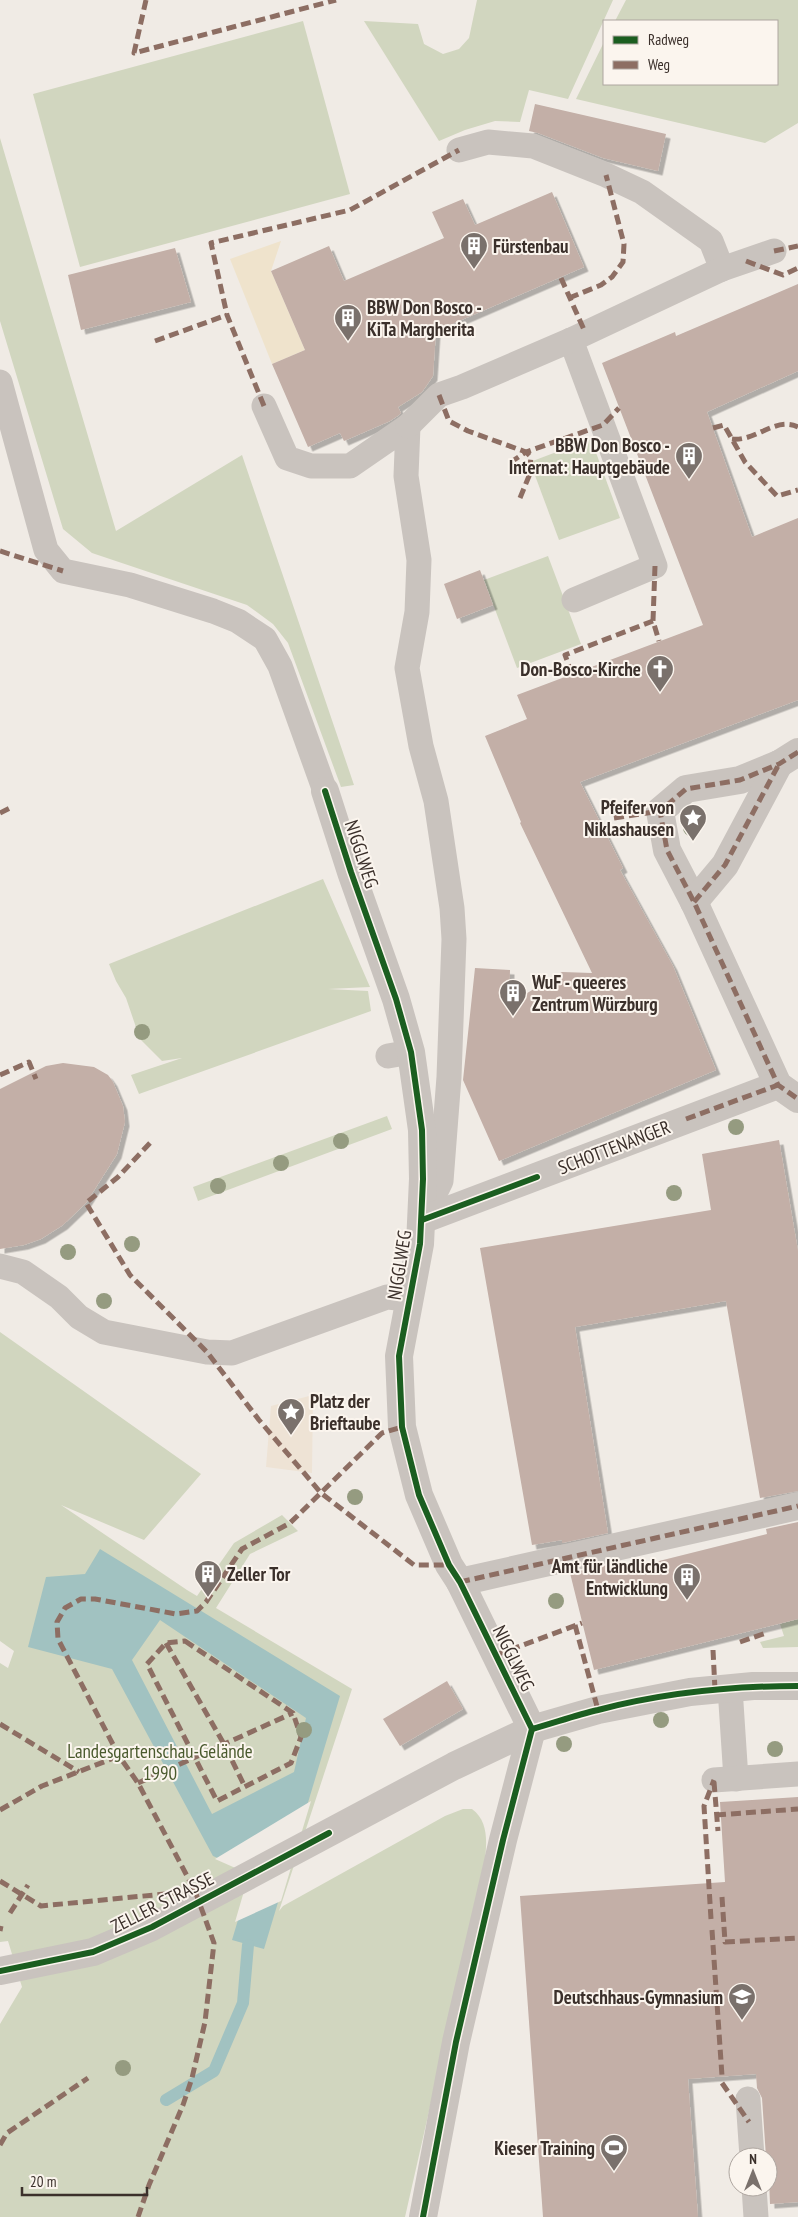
<svg xmlns="http://www.w3.org/2000/svg" width="798" height="2217" font-family="'PT Sans Narrow',sans-serif">
  <defs>
    <filter id="shadow"><feDropShadow dx="4.5" dy="4.5" stdDeviation="0" flood-color="#0004"/></filter>
  </defs>
  <rect width="100%" height="100%" fill="#f0ebe5"/>
  <g fill="#d1d6bf">
    <polygon points="477,0 613,0 568,99 529,90 520,122 495,121 465,130 439,141 364,21 418,24 424,44 443,54 459,49 469,38"/>
    <polygon points="626,0 798,0 798,123 765,143 576,99 604,42 604,84 777,84 777,21 615,21"/>
    <polygon points="303,21 350,194 80,267 33,94"/>
    <polygon points="0,138 116,531 242,455 354,785 341,787 288,643 273,624 247,605 92,553 63,529 0,321"/>
    <polygon points="591,439 620,518 559,540 530,462"/>
    <polygon points="548,556 581,644 517,668 484,580"/>
    <polygon points="323,879 370,987 328,989 368,991 371,1011 139,1094 131,1075 182,1058 162,1061 140,1039 126,998 116,981 109,964"/>
    <polygon points="387,1116 392,1129 198,1201 193,1187"/>
    <path d="M0,1332L201,1474L144,1540L61,1505L187,1590L197,1596L234,1543L282,1515L298,1531L250,1554L216,1608L352,1689L279,1911L283,1906L445,1816L463,1809H472C491,1823 486,1848 484,1869L405,2217H0V2024L22,1987L8,1941L0,1942V1663L8,1668L14,1651L0,1641Z"/>
    <polygon points="798,1619 798,1647 763,1648 760,1642 784,1636 780,1624"/>
  </g>
  <polygon fill="#efe3cc" points="281,241 271,271 305,350 272,364 230,259"/>
  <polygon fill="#eee3d5" points="313,1395 312,1473 266,1467 271,1406"/>
  <path fill="#a1c2c1" fill-rule="evenodd" d="M100,1549L340,1696L264,1949L232,1940L252,1873L213,1856L112,1669L28,1647L46,1577L85,1574ZM160,1620L306,1718L294,1772L212,1814L132,1660Z"/>
  <polygon fill="#f0ebe5" points="311,1801 281,1901 235,1922 249,1874 215,1859"/>
  <g fill="none" stroke-linecap="round" stroke-linejoin="round">
    <polyline stroke="#a1c2c1" stroke-width="12" points="166,2100 214,2071 243,2003 248,1945"/>
  </g>
  <g fill="#c3afa7" filter="url(#shadow)">
    <polygon points="535,104 666,134 658,171 603,158 538,133 529,131"/>
    <polygon points="552,192 584,267 436,331 433,376 422,392 398,407 401,413 399,415 390,421 344,441 340,433 308,447 272,364 305,350 271,271 329,246 344,281 444,238 432,212 463,199 475,225"/>
    <polygon points="175,248 191,302 81,330 68,275"/>
    <polygon points="798,284 798,371 707,412 752,537 798,518 798,700 580,782 623,868 620,870 673,966 716,1070 499,1161 463,1080 475,968 510,970 509,1004 562,972 592,973 520,823 521,822 485,736 527,719 517,695 703,625 602,363 675,332 676,336"/>
    <polygon points="480,570 493,605 457,619 444,584"/>
    <polygon points="63,1063 94,1067 108,1075 113,1082 123,1106 125,1122 117,1154 86,1203 63,1225 41,1239 24,1245 0,1249 0,1089 46,1066"/>
    <polygon points="779,1140 798,1251 798,1491 760,1498 726,1301 575,1327 608,1533 562,1543 562,1540 532,1545 480,1248 711,1210 702,1154"/>
    <polygon points="798,1522 798,1619 594,1670 570,1573 613,1564 615,1572 767,1534 766,1529"/>
    <polygon points="447,1681 463,1709 400,1746 383,1719"/>
    <polygon points="798,1797 798,2202 770,2204 768,2157 766,2157 762,2098 757,2088 756,2074 688,2079 698,2217 543,2217 520,1896 725,1882 720,1802"/>
  </g>
  <g fill="none" stroke-linecap="round" stroke-linejoin="round">
    <g stroke="#c9c3be" stroke-width="25">
      <polyline points="459,150 488,142 533,146 606,175 642,192 711,241 722,269"/>
      <polyline points="571,340 655,566 574,600"/>
      <polyline points="0,382 46,550 63,571 130,585 213,611 238,621 265,639 280,666 325,791"/>
      <polyline points="264,406 287,458 311,466 350,466 408,426 406,476 419,560 417,612 407,668 421,746 436,801 452,908 454,939 449,1077 441,1181 422,1220"/>
      <polyline points="408,426 439,395 462,387 571,340 722,269 774,251"/>
      <polyline points="388,1056 411,1052"/>
      <polyline points="0,1266 23,1272 59,1297 79,1317 104,1332 207,1352 232,1353 387,1297 409,1299"/>
      <polyline points="730,1688 736,1779"/>
      <polyline points="714,1780 798,1774"/>
      <polyline points="748,2099 752,2157"/>
      <polyline points="754,2187 756,2217"/>
    </g>
    <g stroke="#c9c3be" stroke-width="28">
      <polyline points="798,752 779,764 740,780 686,789 660,811 667,850 694,902 778,1085 798,1099"/>
      <polyline points="325,791 351,872 396,999 411,1052 422,1130 423,1179 420,1244 399,1356 402,1427 419,1495 449,1565 460,1582 532,1729 503,1840 456,2042 423,2217"/>
      <polyline points="694,902 725,865 779,764"/>
      <polyline points="422,1220 778,1085"/>
      <polyline points="460,1582 798,1506"/>
    </g>
    <polyline stroke="#c9c3be" stroke-width="28" points="0,1971 93,1952 152,1927 454,1766 532,1729 598,1710 690,1692 753,1686 798,1686"/>
    <g stroke="#8d6e63" stroke-width="5" stroke-dasharray="10 5" stroke-linecap="butt">
      <polyline points="146,0 134,53 336,0"/>
      <polyline points="774,251 798,246"/>
      <polyline points="746,261 783,275 798,268"/>
      <polyline points="561,278 585,332"/>
      <polyline points="569,298 601,285 612,277 623,262 624,244 606,175"/>
      <polyline points="155,341 227,315"/>
      <polyline points="439,395 449,421 468,431 526,452 514,460"/>
      <polyline points="264,406 227,315 211,243 350,210 459,150"/>
      <polyline points="713,428 724,425 745,462 777,496 798,490"/>
      <path d="M732,439C755,442 776,416 798,427"/>
      <polyline points="520,498 529,476 531,457 526,452 603,425 619,408"/>
      <polyline points="0,551 63,571"/>
      <polyline points="655,566 653,621 659,641"/>
      <polyline points="572,674 565,655 653,621"/>
      <polyline points="798,752 779,764 740,780 686,789 660,811 667,850 694,902 778,1085 798,1099"/>
      <polyline points="0,813 10,808"/>
      <polyline points="614,818 660,811"/>
      <polyline points="694,902 725,865 779,764"/>
      <polyline points="0,1075 29,1062 36,1079"/>
      <polyline points="686,1119 778,1085"/>
      <polyline points="150,1143 118,1177 86,1203 130,1275 207,1352 259,1420 321,1493 414,1565 449,1565"/>
      <polyline points="460,1582 798,1506"/>
      <polyline points="575,1625 598,1710"/>
      <polygon points="185,1641 293,1713 301,1737 291,1763 217,1801 147,1664 166,1643"/>
      <polyline points="740,1642 766,1633"/>
      <polyline points="166,1643 224,1744 245,1787"/>
      <polyline points="713,1650 715,1690"/>
      <polyline points="496,1655 582,1623"/>
      <polyline points="0,1724 79,1772"/>
      <polyline points="714,1782 718,1831"/>
      <polyline points="138,1783 293,1713"/>
      <polyline points="0,1810 42,1786 119,1756"/>
      <polyline points="716,1815 798,1809"/>
      <polyline points="0,1881 41,1906 195,1891"/>
      <polyline points="722,1897 725,1942 798,1938"/>
      <polyline points="10,1913 28,1885"/>
      <polyline points="711,1919 704,1806 714,1780"/>
      <polyline points="712,1930 722,2076"/>
      <polyline points="0,1931 1,1926"/>
      <polyline points="722,2083 749,2122"/>
      <polyline points="0,2145 7,2133 88,2078"/>
      <polyline points="138,2217 149,2185 183,2105 192,2078 205,2022 214,1943 195,1891 138,1783 119,1756 58,1639 57,1622 65,1608 81,1599 95,1599 176,1614 197,1611 206,1602 242,1549 290,1523 382,1433 402,1427"/>
    </g>
    <defs>
      <g id="cycleway">
        <polyline points="325,791 351,872 396,999 411,1052 422,1130 423,1179 420,1244 399,1356 402,1427 419,1495 449,1565 460,1582 532,1729"/>
        <polyline points="422,1220 537,1177"/>
        <path d="M532,1729C554,1723 576,1715 598,1710C663,1693 731,1686 798,1686"/>
        <polyline points="0,1971 93,1952 152,1927 329,1833"/>
        <polyline points="423,2217 456,2042 503,1840 532,1729"/>
      </g>
    </defs>
    <use href="#cycleway" stroke="#fbf5ee" stroke-width="9"/>
    <use href="#cycleway" stroke="#1b5e20" stroke-width="6"/>
  </g>
  <g fill="#959b80">
    <circle cx="691" cy="828" r="8"/>
    <circle cx="142" cy="1032" r="8"/>
    <circle cx="736" cy="1127" r="8"/>
    <circle cx="341" cy="1141" r="8"/>
    <circle cx="281" cy="1163" r="8"/>
    <circle cx="218" cy="1186" r="8"/>
    <circle cx="674" cy="1193" r="8"/>
    <circle cx="132" cy="1244" r="8"/>
    <circle cx="68" cy="1252" r="8"/>
    <circle cx="104" cy="1301" r="8"/>
    <circle cx="355" cy="1497" r="8"/>
    <circle cx="556" cy="1601" r="8"/>
    <circle cx="661" cy="1720" r="8"/>
    <circle cx="304" cy="1730" r="8"/>
    <circle cx="564" cy="1744" r="8"/>
    <circle cx="775" cy="1749" r="8"/>
    <circle cx="123" cy="2068" r="8"/>
  </g>
  <defs>
    <symbol id="building-pin" viewBox="-11 -11 22 30"><path d="M0 17L-7.5 6A9.5 9.5 0 1 1 7.5 6Z" fill="#7a716c" stroke="#fbf5ee"/><path d="M-4-6H4V6H1V3H-1V6H-4ZM-2.5-4.3h1.7v1.8h-1.7ZM.8-4.3h1.7v1.8H.8ZM-2.5-1h1.7V.8h-1.7ZM.8-1h1.7V.8H.8Z" fill="#fff"/></symbol>
    <symbol id="church-pin" viewBox="-11 -11 22 30"><path d="M0 17L-7.5 6A9.5 9.5 0 1 1 7.5 6Z" fill="#7a716c" stroke="#fbf5ee"/><path d="M-1.2-6h2.4v3.5h3.3v2.4h-3.3V6h-2.4V-.1h-3.3v-2.4h3.3Z" fill="#fff"/></symbol>
    <symbol id="sight-pin" viewBox="-11 -11 22 30"><path d="M0 17L-7.5 6A9.5 9.5 0 1 1 7.5 6Z" fill="#7a716c" stroke="#fbf5ee"/><path d="M0-6L1.8-2.2L6-1.7L2.9 1.2L3.7 5.4L0 3.3L-3.7 5.4L-2.9 1.2L-6-1.7L-1.8-2.2Z" fill="#fff"/></symbol>
    <symbol id="school-pin" viewBox="-11 -11 22 30"><path d="M0 17L-7.5 6A9.5 9.5 0 1 1 7.5 6Z" fill="#7a716c" stroke="#fbf5ee"/><path d="M0-5L7-2L0 1L-7-2ZM-4 1L0 2.5L4 1V4Q0 6-4 4Z" fill="#fff"/></symbol>
    <symbol id="stadium-pin" viewBox="-11 -11 22 30"><path d="M0 17L-7.5 6A9.5 9.5 0 1 1 7.5 6Z" fill="#7a716c" stroke="#fbf5ee"/><path d="M0-5a6.5 5 0 1 0 0 10a6.5 5 0 1 0 0-10ZM-3.5-1.8h7v3.6h-7Z" fill="#fff"/></symbol>
  </defs>
  <g fill-rule="evenodd">
    <use href="#building-pin" x="458" y="230" width="32" height="43"/>
    <use href="#building-pin" x="332" y="302" width="32" height="43"/>
    <use href="#building-pin" x="673" y="440" width="32" height="43"/>
    <use href="#church-pin" x="644" y="653" width="32" height="43"/>
    <use href="#sight-pin" x="677" y="802" width="32" height="43"/>
    <use href="#building-pin" x="497" y="977" width="32" height="43"/>
    <use href="#sight-pin" x="275" y="1396" width="32" height="43"/>
    <use href="#building-pin" x="192" y="1558" width="32" height="43"/>
    <use href="#building-pin" x="671" y="1561" width="32" height="43"/>
    <use href="#school-pin" x="726" y="1981" width="32" height="43"/>
    <use href="#stadium-pin" x="598" y="2132" width="32" height="43"/>
  </g>
  <g text-anchor="middle" dominant-baseline="central" stroke-width="4" stroke-linejoin="round" paint-order="stroke">
    <g font-size="19" font-weight="bold" fill="#3b302b" stroke="#fbf5ee" text-anchor="end">
      <text x="493" y="246" text-anchor="start">Fürstenbau</text>
      <text x="367" y="307" text-anchor="start">BBW Don Bosco -<tspan x="367" dy="22">KiTa Margherita</tspan></text>
      <text x="670" y="445">BBW Don Bosco -<tspan x="670" dy="22">Internat: Hauptgebäude</tspan></text>
      <text x="641" y="669">Don-Bosco-Kirche</text>
      <text x="674" y="807">Pfeifer von<tspan x="674" dy="22">Niklashausen</tspan></text>
      <text x="532" y="982" text-anchor="start">WuF - queeres<tspan x="532" dy="22">Zentrum Würzburg</tspan></text>
      <text x="310" y="1401" text-anchor="start">Platz der<tspan x="310" dy="22">Brieftaube</tspan></text>
      <text x="668" y="1566">Amt für ländliche<tspan x="668" dy="22">Entwicklung</tspan></text>
      <text x="227" y="1574" text-anchor="start">Zeller Tor</text>
      <text x="723" y="1997">Deutschhaus-Gymnasium</text>
      <text x="595" y="2148">Kieser Training</text>
    </g>
    <g font-size="19" fill="#3b302b" stroke="#fbf5ee">
      <text transform="translate(362 854) rotate(72)">NIGGLWEG</text>
      <text transform="translate(614 1147) rotate(-21)">SCHOTTENANGER</text>
      <text transform="translate(399 1265) rotate(-81)">NIGGLWEG</text>
      <text transform="translate(514 1658) rotate(64)">NIGGLWEG</text>
      <text transform="translate(162 1902) rotate(-27)">ZELLER STRASSE</text>
    </g>
    <g font-size="19" fill="#4a5a2e" stroke="#fbf5ee">
      <text x="160" y="1751">Landesgartenschau-Gelände<tspan x="160" dy="22">1990</tspan></text>
    </g>
  </g>
  <rect x="603" y="20" width="175" height="65" fill="#fbf5ee" stroke="#aea6a0"/>
  <rect x="613" y="36" width="25" height="8" fill="#1b5e20" stroke="#aea6a0"/>
  <text x="648" y="45" font-size="15" fill="#3b302b">Radweg</text>
  <rect x="613" y="61" width="25" height="8" fill="#8d6e63" stroke="#aea6a0"/>
  <text x="648" y="70" font-size="15" fill="#3b302b">Weg</text>
  <g transform="translate(753 2172)"><circle r="24" fill="#fbf5ee" stroke="#aea6a0"/>
  <path d="M0-4L9 19L0 12L-9 19Z" fill="#7a716c"/>
  <text y="-8" font-size="14" font-weight="bold" text-anchor="middle" fill="#3b302b">N</text>
  </g>
  <path d="M22 2187v8h125v-8" fill="none" stroke="#3b302b" stroke-width="2.5"/>
  <text x="30" y="2187" font-size="15" fill="#3b302b" stroke="#fbf5ee" stroke-width="4" paint-order="stroke">20 m</text>
</svg>
